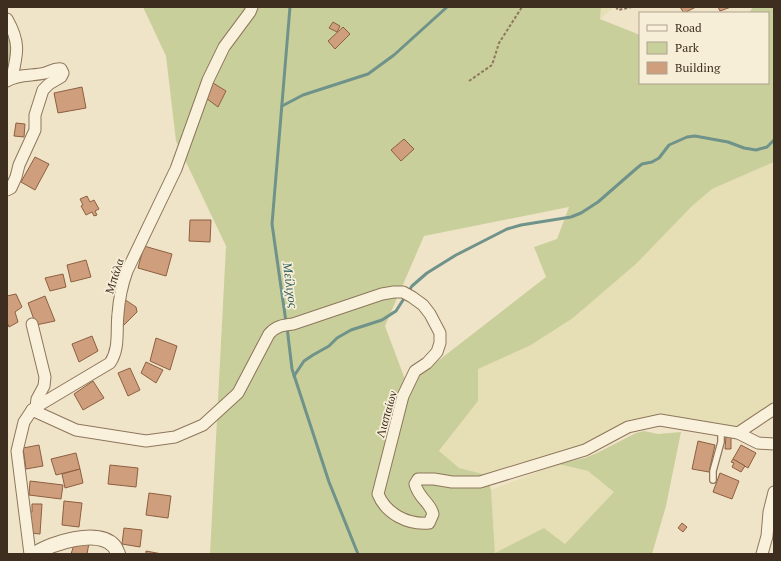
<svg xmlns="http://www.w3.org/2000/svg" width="781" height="561" font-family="'PT Serif',serif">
  <rect width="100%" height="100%" fill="#f0e4c8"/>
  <g fill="#e6deb5">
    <polygon points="601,7 615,7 600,19"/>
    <polygon points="774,162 774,405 733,429 661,418 584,448 487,475 459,468 439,452 478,401 477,369 531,345 573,318 637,263 692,206 712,189"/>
    <polygon points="558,464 588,471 615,492 565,544 544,528 495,553 491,490"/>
  </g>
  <path fill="#c9cf9b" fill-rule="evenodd" d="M143,7H601L600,19L640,35V83H768V13H749L753,7H774V162L712,189L692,206L637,263L573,318L531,345L478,369V401L439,451L459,468L487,475L491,490L495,553L544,528L565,544L614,492L588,471L558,464L585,458L599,452L636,433L644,431L658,434L681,432L666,506L652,554H210L226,246L176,141L166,56ZM569,207L557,239L534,247L546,277L443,357L418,375L409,390L385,326L424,236Z"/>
  <polygon fill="#bfc49a" points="7,30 14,40 9,76 7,77"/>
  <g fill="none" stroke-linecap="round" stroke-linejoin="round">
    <g stroke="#6f938a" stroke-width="3">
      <polyline points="282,106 303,95 368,74 394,55 447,7"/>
      <polyline points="286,322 272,224 290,7"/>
      <polyline points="287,327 292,369 329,482 358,554"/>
      <polyline points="294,376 304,361 313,355 329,346 337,338 351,330 382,320 396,311 412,286 427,273 456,255 507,229 521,225 571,217 581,213 598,202 637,168 642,164 652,162 659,158 669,145 687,137 695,136 728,142 744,148 756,150 767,147 774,140"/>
    </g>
  </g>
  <g fill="#cf9f7d" stroke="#8d5f41">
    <polygon points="680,7 696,7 684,13"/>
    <polygon points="718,7 731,7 720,11"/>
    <polygon points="333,22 340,26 337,32 329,28"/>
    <polygon points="343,27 350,34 335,49 328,41"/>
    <polygon points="213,83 226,91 218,107 206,98"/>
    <polygon points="82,87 86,108 58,113 54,93"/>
    <polygon points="16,123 25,124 24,137 14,136"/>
    <polygon points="404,139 414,149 401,161 391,150"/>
    <polygon points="35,157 49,164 35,190 21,182"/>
    <polygon points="87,196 90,202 94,200 99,209 95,211 97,215 94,216 92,212 86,215 81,206 83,205 80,199"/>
    <polygon points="190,220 211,220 210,242 189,241"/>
    <polygon points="144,246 172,254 166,276 138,268"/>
    <polygon points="86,260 91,277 71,282 67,265"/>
    <polygon points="63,274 66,287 50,291 45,278"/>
    <polygon points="16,294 22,307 15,312 18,322 9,327 7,322 7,296"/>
    <polygon points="45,296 55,321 36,325 28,303"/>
    <polygon points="124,299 136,307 137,312 123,326 119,322"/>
    <polygon points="92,336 98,351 79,362 72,344"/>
    <polygon points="156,338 177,346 170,370 150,361"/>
    <polygon points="146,362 163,370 156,383 141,373"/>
    <polygon points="130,368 140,390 128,396 118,373"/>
    <polygon points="93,381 104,398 83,410 74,394"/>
    <polygon points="726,436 731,436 731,449 725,449"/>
    <polygon points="698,441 715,445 709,472 692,469"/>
    <polygon points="39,445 43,466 26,469 23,448"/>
    <polygon points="741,445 756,453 748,468 733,459"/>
    <polygon points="76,453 80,469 56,475 51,459"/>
    <polygon points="733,459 745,466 741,472 732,467 734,463 731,462"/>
    <polygon points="110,465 138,468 136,487 108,484"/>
    <polygon points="80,469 83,483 65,488 62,474"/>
    <polygon points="720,473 739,481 732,499 713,492"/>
    <polygon points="30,481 63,485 61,499 29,495"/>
    <polygon points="149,493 171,496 168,518 146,515"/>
    <polygon points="64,501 82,503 79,527 62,525"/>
    <polygon points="32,504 42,504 40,534 30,533 29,512 32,512"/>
    <polygon points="682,523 687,527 683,532 678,528"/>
    <polygon points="124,528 142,530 140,547 122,544"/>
    <polygon points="75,542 89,543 87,554 71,554"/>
    <polygon points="146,551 162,554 146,554"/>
  </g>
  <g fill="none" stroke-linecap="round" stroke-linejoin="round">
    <defs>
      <polyline id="service" points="713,480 713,471 721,442 721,430"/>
      <g id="minor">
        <path d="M7,19C20,42 18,52 12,77"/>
        <path d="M7,81C17,74 33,76 45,73C51,71 55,68 61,69L63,73L61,77L49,84L43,90L35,115V130L19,165L16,177L11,188L7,190"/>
        <polyline points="32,324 45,377 44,386 37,399 36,407"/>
        <path d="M32,410L76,430L146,441L175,437L203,425L238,393L269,334C276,326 283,325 293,324L382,294L394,292H403L412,297L423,305L430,314L440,333V343L437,352L427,363L415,371L403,396L378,494C386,514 408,525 429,523L433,514C430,502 419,499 415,484L418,479H434L452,482H480L585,450L628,427L660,420L738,433L758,443L774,444"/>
        <polyline points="738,433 774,409"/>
        <path d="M30,554L17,451L24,422L32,410L36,407L110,363C120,348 116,331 118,314C119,299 122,285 127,271L176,169L208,80L224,47L250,12L252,7"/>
        <polyline points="762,554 767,536 769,512 774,492"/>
      </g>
      <path id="tertiary" d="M35,554C51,543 98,528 114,546C116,548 117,552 118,554"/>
    </defs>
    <use href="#service" stroke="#8d765c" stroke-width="8"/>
    <use href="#minor" stroke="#8d765c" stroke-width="13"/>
    <use href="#tertiary" stroke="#8d765c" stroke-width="16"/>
    <g stroke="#8d765c" stroke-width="2" stroke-dasharray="3 2" stroke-linecap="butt">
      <polyline points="616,7 618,10 632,7"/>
      <polyline points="469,81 492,65 499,43 522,7"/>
    </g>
    <use href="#service" stroke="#faf1dc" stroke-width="5.5"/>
    <use href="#minor" stroke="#faf1dc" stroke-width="11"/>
    <use href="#tertiary" stroke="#faf1dc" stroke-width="14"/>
  </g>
  <g text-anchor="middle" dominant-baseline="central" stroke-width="3.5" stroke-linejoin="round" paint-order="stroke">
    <g font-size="12" fill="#3d2e20" stroke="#f7eed8">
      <text transform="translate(114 276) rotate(-72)">Μπάλα</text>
      <text transform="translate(386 414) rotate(-74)">Λιαπαίων</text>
    </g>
    <g font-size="13" font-style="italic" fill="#2f5d5a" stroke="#f7eed8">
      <text transform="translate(291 285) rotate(82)">Μείλιχος</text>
    </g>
  </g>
  <rect width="781" height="561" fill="none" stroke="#3d2e20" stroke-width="16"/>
  <rect x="639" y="12" width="130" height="72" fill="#f7eed8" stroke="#ada18e"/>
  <rect x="647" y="25" width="20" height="6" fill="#faf1dc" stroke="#ada18e"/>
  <text x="675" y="32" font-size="12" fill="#3d2e20">Road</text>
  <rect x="647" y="42" width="20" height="12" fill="#c9cf9b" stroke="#ada18e"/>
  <text x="675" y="52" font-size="12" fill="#3d2e20">Park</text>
  <rect x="647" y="62" width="20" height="12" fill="#cf9f7d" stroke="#ada18e"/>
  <text x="675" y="72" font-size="12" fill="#3d2e20">Building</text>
</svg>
